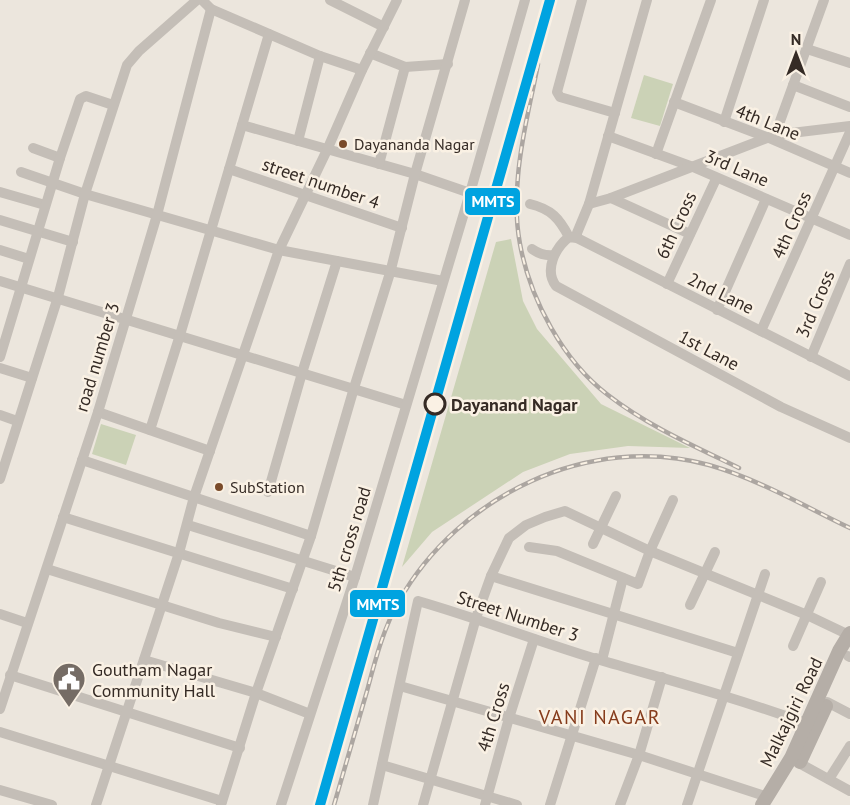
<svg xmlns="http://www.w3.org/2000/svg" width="850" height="805" font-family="'PT Sans',sans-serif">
  <rect width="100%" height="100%" fill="#ece6dd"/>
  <g fill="#cbd2b6">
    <polygon points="644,75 673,84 660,126 631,118"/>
    <polygon points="511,239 523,301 537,329 601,404 690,448 628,446 570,454 523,472 432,532 402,567 496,242"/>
    <polygon points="101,424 136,435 126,465 92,454"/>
  </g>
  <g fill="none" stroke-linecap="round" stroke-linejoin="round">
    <g stroke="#c4beb7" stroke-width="10">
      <polyline points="202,0 211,9 320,56 362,70"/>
      <polyline points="330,0 384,27"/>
      <polyline points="582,0 557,92 560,97 615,113"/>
      <polyline points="807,49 850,63"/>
      <polyline points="370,53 405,67 448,64"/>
      <polyline points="793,85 850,107"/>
      <polyline points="674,102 769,138 850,173"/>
      <polyline points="724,122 764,0"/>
      <polyline points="242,125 415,174 470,193"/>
      <polyline points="775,135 824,0"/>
      <polyline points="608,136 693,167 850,235"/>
      <polyline points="298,141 320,56"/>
      <polyline points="33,148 60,158"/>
      <polyline points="656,154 711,0"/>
      <polyline points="379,164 405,67"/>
      <polyline points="229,169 402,228"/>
      <polyline points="21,172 85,194 279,250 443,281"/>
      <polyline points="0,192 45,205"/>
      <polyline points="611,198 690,234"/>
      <path d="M530,204C551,209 559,218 569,237"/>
      <polyline points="589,204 611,198 775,135 850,126"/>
      <polyline points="0,220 73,242"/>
      <polyline points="577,238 577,233 589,204 647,0"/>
      <path d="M532,249C539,254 545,256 554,255"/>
      <polyline points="0,250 29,259"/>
      <polyline points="0,281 406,405"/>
      <polyline points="667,284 716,179"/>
      <polyline points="717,310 766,199"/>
      <polyline points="761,331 850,132"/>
      <polyline points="0,357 60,158 80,99 86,96 113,105"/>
      <polyline points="811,357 850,264"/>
      <polyline points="0,368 32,378"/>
      <path d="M850,376L577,238L569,237C555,248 544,270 556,286L781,407L850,438"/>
      <polyline points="98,412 210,451"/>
      <polyline points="0,415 17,421"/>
      <polyline points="150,430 180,335 269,34"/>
      <polyline points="82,460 311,536"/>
      <polyline points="0,479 58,297 85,194 127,65 139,51 197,0"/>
      <polyline points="268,492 302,373 337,261"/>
      <polyline points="63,517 293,589"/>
      <polyline points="188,525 355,577"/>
      <polyline points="593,544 616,496"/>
      <polyline points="529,547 557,551 638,584 650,551 673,500"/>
      <polyline points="47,569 219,623 276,637"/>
      <polyline points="491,576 738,653"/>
      <polyline points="690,605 715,552"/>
      <polyline points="0,614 27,623"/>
      <polyline points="793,646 821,582"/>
      <polyline points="848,656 850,657"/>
      <polyline points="144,660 256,693 310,714"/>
      <polyline points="602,660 623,578"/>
      <polyline points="10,675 240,748"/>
      <polyline points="400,686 639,755 768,797"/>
      <polyline points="827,702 850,714"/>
      <polyline points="0,709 98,412 157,215 211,9"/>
      <polyline points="0,732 222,801"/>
      <polyline points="799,763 850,791"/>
      <polyline points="382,765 517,805"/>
      <polyline points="829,779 850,746"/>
      <polyline points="0,790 52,805"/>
      <polyline points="96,805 179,553 194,497 279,250 327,150 362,70 397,0"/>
      <polyline points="221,805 256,693 311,536 354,388 390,273 415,174 465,0"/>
      <polyline points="281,805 355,577 470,193 525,0"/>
      <path d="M373,805L418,601C477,618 534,640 593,658C665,679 737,698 808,724"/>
      <polyline points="423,805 476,618 491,576 509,538 526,525 545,517 565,511 650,551 807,615 849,635"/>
      <polyline points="485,805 509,718 534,639"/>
      <polyline points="550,805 596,658"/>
      <polyline points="620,805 639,755 662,677"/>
      <polyline points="687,805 765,574"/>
    </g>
    <g stroke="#b5aea7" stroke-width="14">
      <polyline points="800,762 826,706"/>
      <polyline points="762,805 791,758 839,651 850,633"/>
    </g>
    <defs>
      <g id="rail">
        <path d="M538,64C531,101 521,138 518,176C516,197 516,223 520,244C530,299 563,361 608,395C648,426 694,446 739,468"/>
        <path d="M334,805C345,767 356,729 367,691C375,661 383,629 399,601C458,496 589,432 709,465C758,479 804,506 850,528"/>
      </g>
    </defs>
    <use href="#rail" stroke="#aca6a1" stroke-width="4.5"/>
    <use href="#rail" stroke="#faf1e4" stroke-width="2" stroke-dasharray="7" stroke-linecap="butt"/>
    <defs>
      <polyline id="rail-1" points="320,805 550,0"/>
    </defs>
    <use href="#rail-1" stroke="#faf1e4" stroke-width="15"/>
    <use href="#rail-1" stroke="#00a3e0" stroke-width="10"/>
  </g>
  <defs>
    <symbol id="civic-pin" viewBox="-11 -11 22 30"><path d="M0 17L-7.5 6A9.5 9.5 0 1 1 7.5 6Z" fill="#756c65" stroke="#faf1e4"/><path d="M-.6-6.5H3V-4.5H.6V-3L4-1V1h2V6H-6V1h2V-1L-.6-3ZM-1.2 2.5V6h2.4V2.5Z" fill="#fff"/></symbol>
  </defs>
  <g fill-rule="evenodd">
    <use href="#civic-pin" x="50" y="660" width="38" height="52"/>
  </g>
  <g fill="#7a4b2a" stroke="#faf1e4" stroke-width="2">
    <circle cx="343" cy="144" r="5"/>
    <circle cx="219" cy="487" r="5"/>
  </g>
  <circle fill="#faf1e4" stroke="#352b25" stroke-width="3" cx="435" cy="404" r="10"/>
  <g text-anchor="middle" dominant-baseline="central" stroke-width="5" stroke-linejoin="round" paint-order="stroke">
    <g font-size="16" fill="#352b25" stroke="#faf1e4" text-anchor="start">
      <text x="354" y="144">Dayananda Nagar</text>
      <text x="230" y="487">SubStation</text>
    </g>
    <g font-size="18" fill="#352b25" stroke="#faf1e4">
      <text transform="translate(768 122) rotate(22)">4th Lane</text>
      <text transform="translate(737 168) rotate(23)">3rd Lane</text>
      <text transform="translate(321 183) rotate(19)">street number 4</text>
      <text transform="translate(676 225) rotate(-65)">6th Cross</text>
      <text transform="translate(791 225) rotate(-66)">4th Cross</text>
      <text transform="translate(721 293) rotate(26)">2nd Lane</text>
      <text transform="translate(815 304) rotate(-67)">3rd Cross</text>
      <text transform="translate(709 350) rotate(28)">1st Lane</text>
      <text transform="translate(97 357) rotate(-73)">road number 3</text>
      <text transform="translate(349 539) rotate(-73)">5th cross road</text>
      <text transform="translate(518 616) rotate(18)">Street Number 3</text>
      <text transform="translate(791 712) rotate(-64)">Malkajgiri Road</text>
      <text transform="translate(493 717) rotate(-73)">4th Cross</text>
    </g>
    <g font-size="18" font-weight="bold" fill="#352b25" stroke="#faf1e4" text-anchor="start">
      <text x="451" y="404">Dayanand Nagar</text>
    </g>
    <g font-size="18" fill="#352b25" stroke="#faf1e4" text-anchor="start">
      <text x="92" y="669">Goutham Nagar<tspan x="92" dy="21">Community Hall</tspan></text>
    </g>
    <g font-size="20" letter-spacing="1.5" fill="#863c1c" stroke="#faf1e4">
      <text x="600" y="717">VANI NAGAR</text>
    </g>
  </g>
  <g stroke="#faf1e4" stroke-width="2">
    <rect x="464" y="187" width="57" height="29" rx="6" fill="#00a3e0"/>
    <rect x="349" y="589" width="57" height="29" rx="6" fill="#00a3e0"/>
  </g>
  <g font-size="16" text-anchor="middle" font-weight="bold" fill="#fff">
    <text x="493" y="207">MMTS</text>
    <text x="378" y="610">MMTS</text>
  </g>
  <g transform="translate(796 54)" stroke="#faf1e4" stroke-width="4.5" paint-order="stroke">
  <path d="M0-4.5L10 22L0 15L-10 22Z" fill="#352b25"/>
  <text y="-9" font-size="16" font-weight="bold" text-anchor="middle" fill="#352b25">N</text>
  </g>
</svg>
